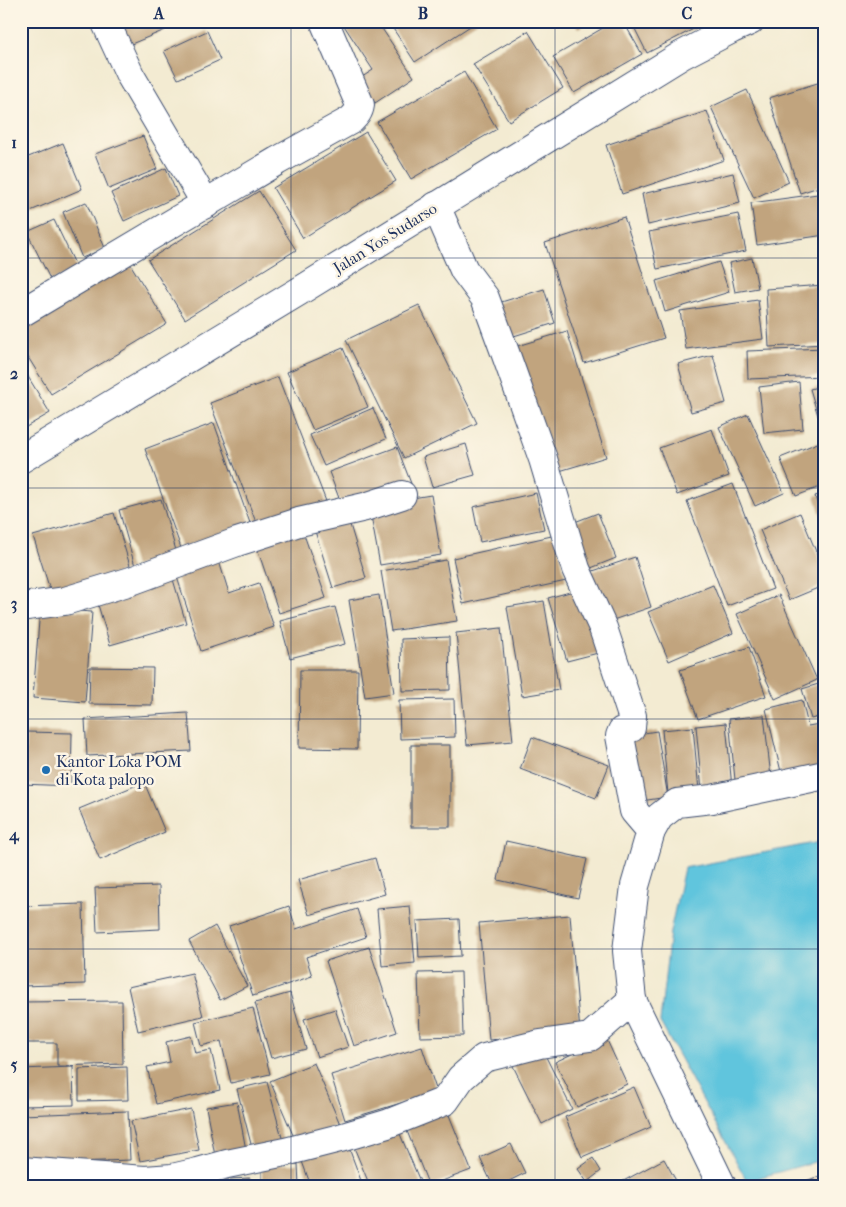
<svg xmlns="http://www.w3.org/2000/svg" width="846" height="1207" font-family="'IM FELL French Canon',serif">
  <rect width="100%" height="100%" fill="#fcf5e5"/>
  <filter id="ink" filterUnits="userSpaceOnUse"><feTurbulence type="fractalNoise" baseFrequency=".02" numOctaves="2"/><feDisplacementMap in="SourceGraphic" scale="10" xChannelSelector="R" yChannelSelector="G"/><feConvolveMatrix kernelMatrix="1 2 1 2 8 2 1 2 1" color-interpolation-filters="sRGB"/></filter>
  <filter id="wash" filterUnits="userSpaceOnUse"><feTurbulence type="fractalNoise" baseFrequency=".0096" numOctaves="4" result="noise"/><feDisplacementMap in="SourceGraphic" scale="20" xChannelSelector="R" yChannelSelector="G"/><feGaussianBlur stdDeviation="1.12" result="paint"/><feColorMatrix in="noise" values="0 0 0 0 0 0 0 0 0 0 0 0 0 0 0 0 0 1.4 0 .05"/><feComposite in="paint" operator="in"/></filter>
  <g filter="url(#wash)">
    <rect width="100%" height="100%" fill="#f3ebd2"/>
    <polygon fill="#60c5dd" stroke="#3e7a9e" points="825,841 825,1159 747,1181 660,1022 670,932 684,868"/>
    <g id="blocks">
      <g fill="#c1a47e">
        <polygon points="114,21 161,21 165,30 124,47"/>
        <polygon points="341,21 377,21 414,77 375,103 359,79 373,70"/>
        <polygon points="388,21 478,21 415,62"/>
        <polygon points="575,21 593,21 579,28"/>
        <polygon points="615,21 623,21 642,54 574,93 553,57"/>
        <polygon points="631,21 709,21 647,53"/>
        <polygon points="207,31 220,60 178,79 164,51"/>
        <polygon points="528,31 563,88 509,121 473,64"/>
        <polygon points="464,72 497,129 411,179 377,122"/>
        <polygon points="824,81 825,84 825,185 800,193 769,98"/>
        <polygon points="747,90 789,182 754,198 711,107"/>
        <polygon points="707,111 724,160 622,194 606,145"/>
        <polygon points="366,132 396,181 303,238 273,188"/>
        <polygon points="143,136 157,169 109,189 95,154"/>
        <polygon points="63,143 82,189 21,215 21,160"/>
        <polygon points="166,168 178,196 124,221 111,193"/>
        <polygon points="733,173 740,203 648,225 642,194"/>
        <polygon points="259,191 296,250 185,319 148,260"/>
        <polygon points="825,193 825,235 757,245 751,203"/>
        <polygon points="86,202 105,248 82,258 63,212"/>
        <polygon points="738,214 746,251 657,269 649,232"/>
        <polygon points="624,217 664,338 584,363 545,243"/>
        <polygon points="54,220 77,268 51,281 27,232"/>
        <polygon points="752,258 758,288 735,292 729,263"/>
        <polygon points="129,262 167,324 51,394 21,346 21,327"/>
        <polygon points="719,262 729,292 665,312 656,281"/>
        <polygon points="825,285 825,344 769,347 766,289"/>
        <polygon points="544,289 555,323 495,342 485,307"/>
        <polygon points="758,300 763,339 686,349 680,311"/>
        <polygon points="419,305 477,423 404,458 346,340"/>
        <polygon points="567,331 606,457 536,478 497,352"/>
        <polygon points="343,348 368,407 313,430 287,372"/>
        <polygon points="825,348 825,376 748,379 747,351"/>
        <polygon points="713,355 726,403 691,412 678,364"/>
        <polygon points="21,365 50,413 21,430"/>
        <polygon points="278,377 327,504 259,530 210,403"/>
        <polygon points="799,382 803,429 764,433 759,387"/>
        <polygon points="825,385 825,429 822,429 810,389"/>
        <polygon points="373,408 386,439 324,466 310,435"/>
        <polygon points="748,414 784,493 755,506 719,427"/>
        <polygon points="214,423 250,523 181,548 145,449"/>
        <polygon points="712,429 729,476 677,495 659,448"/>
        <polygon points="825,440 825,485 796,496 780,458"/>
        <polygon points="466,444 475,475 432,487 423,457"/>
        <polygon points="397,447 412,486 344,511 329,472"/>
        <polygon points="733,484 773,589 727,606 687,501"/>
        <polygon points="536,493 544,529 480,542 473,507"/>
        <polygon points="825,493 825,525 824,525 815,496"/>
        <polygon points="431,495 441,555 380,565 369,505"/>
        <polygon points="161,499 177,554 135,566 119,510"/>
        <polygon points="114,513 131,569 51,593 33,536"/>
        <polygon points="598,513 616,558 586,570 567,525"/>
        <polygon points="800,513 825,573 825,585 789,600 760,530"/>
        <polygon points="348,518 366,578 333,588 314,528"/>
        <polygon points="301,526 326,598 279,613 255,542"/>
        <polygon points="556,535 566,581 463,604 453,558"/>
        <polygon points="217,555 229,593 259,583 274,627 201,651 174,568"/>
        <polygon points="635,557 651,607 607,622 590,572"/>
        <polygon points="446,560 457,621 391,631 381,571"/>
        <polygon points="172,576 186,623 110,645 96,598"/>
        <polygon points="713,585 733,633 669,661 648,612"/>
        <polygon points="581,589 598,653 567,661 548,598"/>
        <polygon points="379,595 394,693 365,697 349,600"/>
        <polygon points="779,595 817,680 775,699 737,614"/>
        <polygon points="544,601 559,690 522,696 507,607"/>
        <polygon points="335,607 345,644 290,658 280,621"/>
        <polygon points="40,608 92,612 85,702 33,698"/>
        <polygon points="501,628 513,741 467,745 456,633"/>
        <polygon points="449,637 450,690 402,691 401,639"/>
        <polygon points="749,647 766,696 698,719 680,670"/>
        <polygon points="90,667 153,668 152,705 89,704"/>
        <polygon points="300,670 358,670 357,749 299,748"/>
        <polygon points="825,682 825,715 811,719 802,689"/>
        <polygon points="454,699 455,737 400,739 399,700"/>
        <polygon points="802,700 808,726 825,723 825,771 783,780 766,709"/>
        <polygon points="188,713 191,751 87,756 85,719"/>
        <polygon points="764,715 772,786 736,790 729,719"/>
        <polygon points="726,723 732,788 702,791 696,726"/>
        <polygon points="693,727 699,791 668,794 662,730"/>
        <polygon points="657,731 668,797 634,802 624,736"/>
        <polygon points="26,732 72,733 71,786 21,784 21,755 25,755"/>
        <polygon points="532,737 609,765 596,798 520,769"/>
        <rect x="411" y="745" width="39" height="82"/>
        <polygon points="144,782 165,832 100,860 79,809"/>
        <polygon points="506,841 587,859 578,898 498,880"/>
        <polygon points="375,858 385,894 309,915 298,880"/>
        <polygon points="159,886 160,929 97,932 95,888"/>
        <polygon points="83,904 85,984 21,986 21,906"/>
        <polygon points="289,906 296,929 357,909 366,937 306,957 312,976 253,996 229,926"/>
        <polygon points="410,906 415,963 382,966 377,909"/>
        <polygon points="570,915 580,1032 489,1040 479,923"/>
        <polygon points="459,919 461,956 419,958 417,921"/>
        <polygon points="215,926 247,986 220,1000 189,941"/>
        <polygon points="369,947 397,1032 354,1046 326,961"/>
        <polygon points="461,972 463,1036 420,1037 418,973"/>
        <polygon points="192,973 203,1016 138,1031 128,987"/>
        <polygon points="290,993 306,1049 271,1058 255,1003"/>
        <polygon points="122,1001 123,1064 57,1066 57,1043 21,1043 21,1002"/>
        <polygon points="253,1008 270,1074 231,1083 221,1041 201,1046 195,1022"/>
        <polygon points="335,1009 348,1047 317,1057 304,1019"/>
        <polygon points="191,1036 195,1053 211,1050 220,1090 156,1104 147,1067 170,1062 166,1042"/>
        <polygon points="606,1038 627,1084 577,1107 555,1062"/>
        <polygon points="422,1047 437,1092 345,1120 331,1075"/>
        <polygon points="541,1047 572,1109 542,1124 511,1062"/>
        <polygon points="314,1063 340,1124 296,1142 270,1081"/>
        <polygon points="73,1067 74,1105 21,1106 21,1069"/>
        <polygon points="127,1067 128,1100 79,1101 79,1069"/>
        <polygon points="267,1082 284,1145 253,1152 237,1089"/>
        <polygon points="634,1087 651,1127 582,1157 565,1117"/>
        <polygon points="237,1102 246,1150 215,1156 206,1107"/>
        <polygon points="191,1109 199,1150 140,1161 131,1121"/>
        <polygon points="447,1110 471,1170 429,1186 405,1126"/>
        <polygon points="128,1111 130,1160 21,1164 21,1115"/>
        <polygon points="397,1127 422,1186 370,1186 353,1145"/>
        <polygon points="346,1140 363,1186 322,1186 321,1184 317,1186 311,1186 300,1156"/>
        <polygon points="511,1144 525,1173 499,1186 493,1186 480,1158"/>
        <polygon points="593,1158 601,1171 587,1182 578,1169"/>
        <polygon points="664,1159 679,1186 619,1186 618,1184"/>
        <polygon points="298,1164 299,1186 262,1186 262,1165"/>
        <polygon points="825,1174 825,1186 792,1186"/>
        <polygon points="250,1178 250,1186 194,1186 194,1181"/>
      </g>
    </g>
  </g>
  <g filter="url(#ink)">
    <use href="#blocks" fill-opacity="0" stroke="#3b4b6f" stroke-width="1"/>
    <g fill="none" stroke-linecap="round" stroke-linejoin="round">
      <defs>
        <g id="minor">
          <polyline points="105,21 130,75 206,204"/>
          <polyline points="436,206 464,270 485,298 506,355 543,459 576,569 603,628 632,716 631,728 622,731 620,736 634,811 651,831"/>
          <path d="M21,313L277,161L351,120C356,115 359,112 360,105L324,21"/>
          <polyline points="21,607 65,601 131,581 237,542 299,522 365,507 402,495"/>
          <polyline points="21,1171 145,1180 172,1178 198,1172 227,1164 285,1152 340,1138 387,1124 445,1101 461,1078 484,1058 540,1044 590,1037 632,1000"/>
          <polyline points="722,1186 632,1000 627,951 635,886 651,831 659,817 677,803 712,799 825,775"/>
        </g>
        <polyline id="tertiary" points="21,459 298,292 682,55 732,29 750,21"/>
      </defs>
      <use href="#minor" stroke="#3b4b6f" stroke-width="30"/>
      <use href="#tertiary" stroke="#3b4b6f" stroke-width="30"/>
      <use href="#minor" stroke="#fff" stroke-width="28"/>
      <use href="#tertiary" stroke="#fff" stroke-width="28"/>
    </g>
  </g>
  <path fill="none" stroke="#1b2f5e" stroke-width="1" stroke-opacity="0.55" d="M291,21V1186M555,21V1186M21,258H825M21,488H825M21,719H825M21,949H825"/>
  <circle fill="#1f6fb2" stroke="#fcf5e5" stroke-width="2" cx="46" cy="770" r="5"/>
  <g text-anchor="middle" dominant-baseline="central" stroke-width="5" stroke-linejoin="round" paint-order="stroke">
    <g font-size="16" fill="#1b2f5e" stroke="#fcf5e5">
      <text transform="translate(385 238) rotate(-32)">Jalan Yos Sudarso</text>
    </g>
    <g font-size="16" fill="#1b2f5e" stroke="#fcf5e5" text-anchor="start">
      <text x="56" y="761">Kantor Loka POM<tspan x="56" dy="18">di Kota palopo</tspan></text>
    </g>
  </g>
  <rect width="846" height="1207" fill="none" stroke="#fcf5e5" stroke-width="55"/>
  <rect x="28" y="28" width="790" height="1152" fill="none" stroke="#1b2f5e" stroke-width="2"/>
  <g font-size="16" text-anchor="middle" font-weight="bold" fill="#1b2f5e">
    <text x="159" y="19">A</text>
    <text x="423" y="19">B</text>
    <text x="687" y="19">C</text>
    <text x="14" y="148">1</text>
    <text x="14" y="379">2</text>
    <text x="14" y="609">3</text>
    <text x="14" y="840">4</text>
    <text x="14" y="1070">5</text>
  </g>
</svg>
